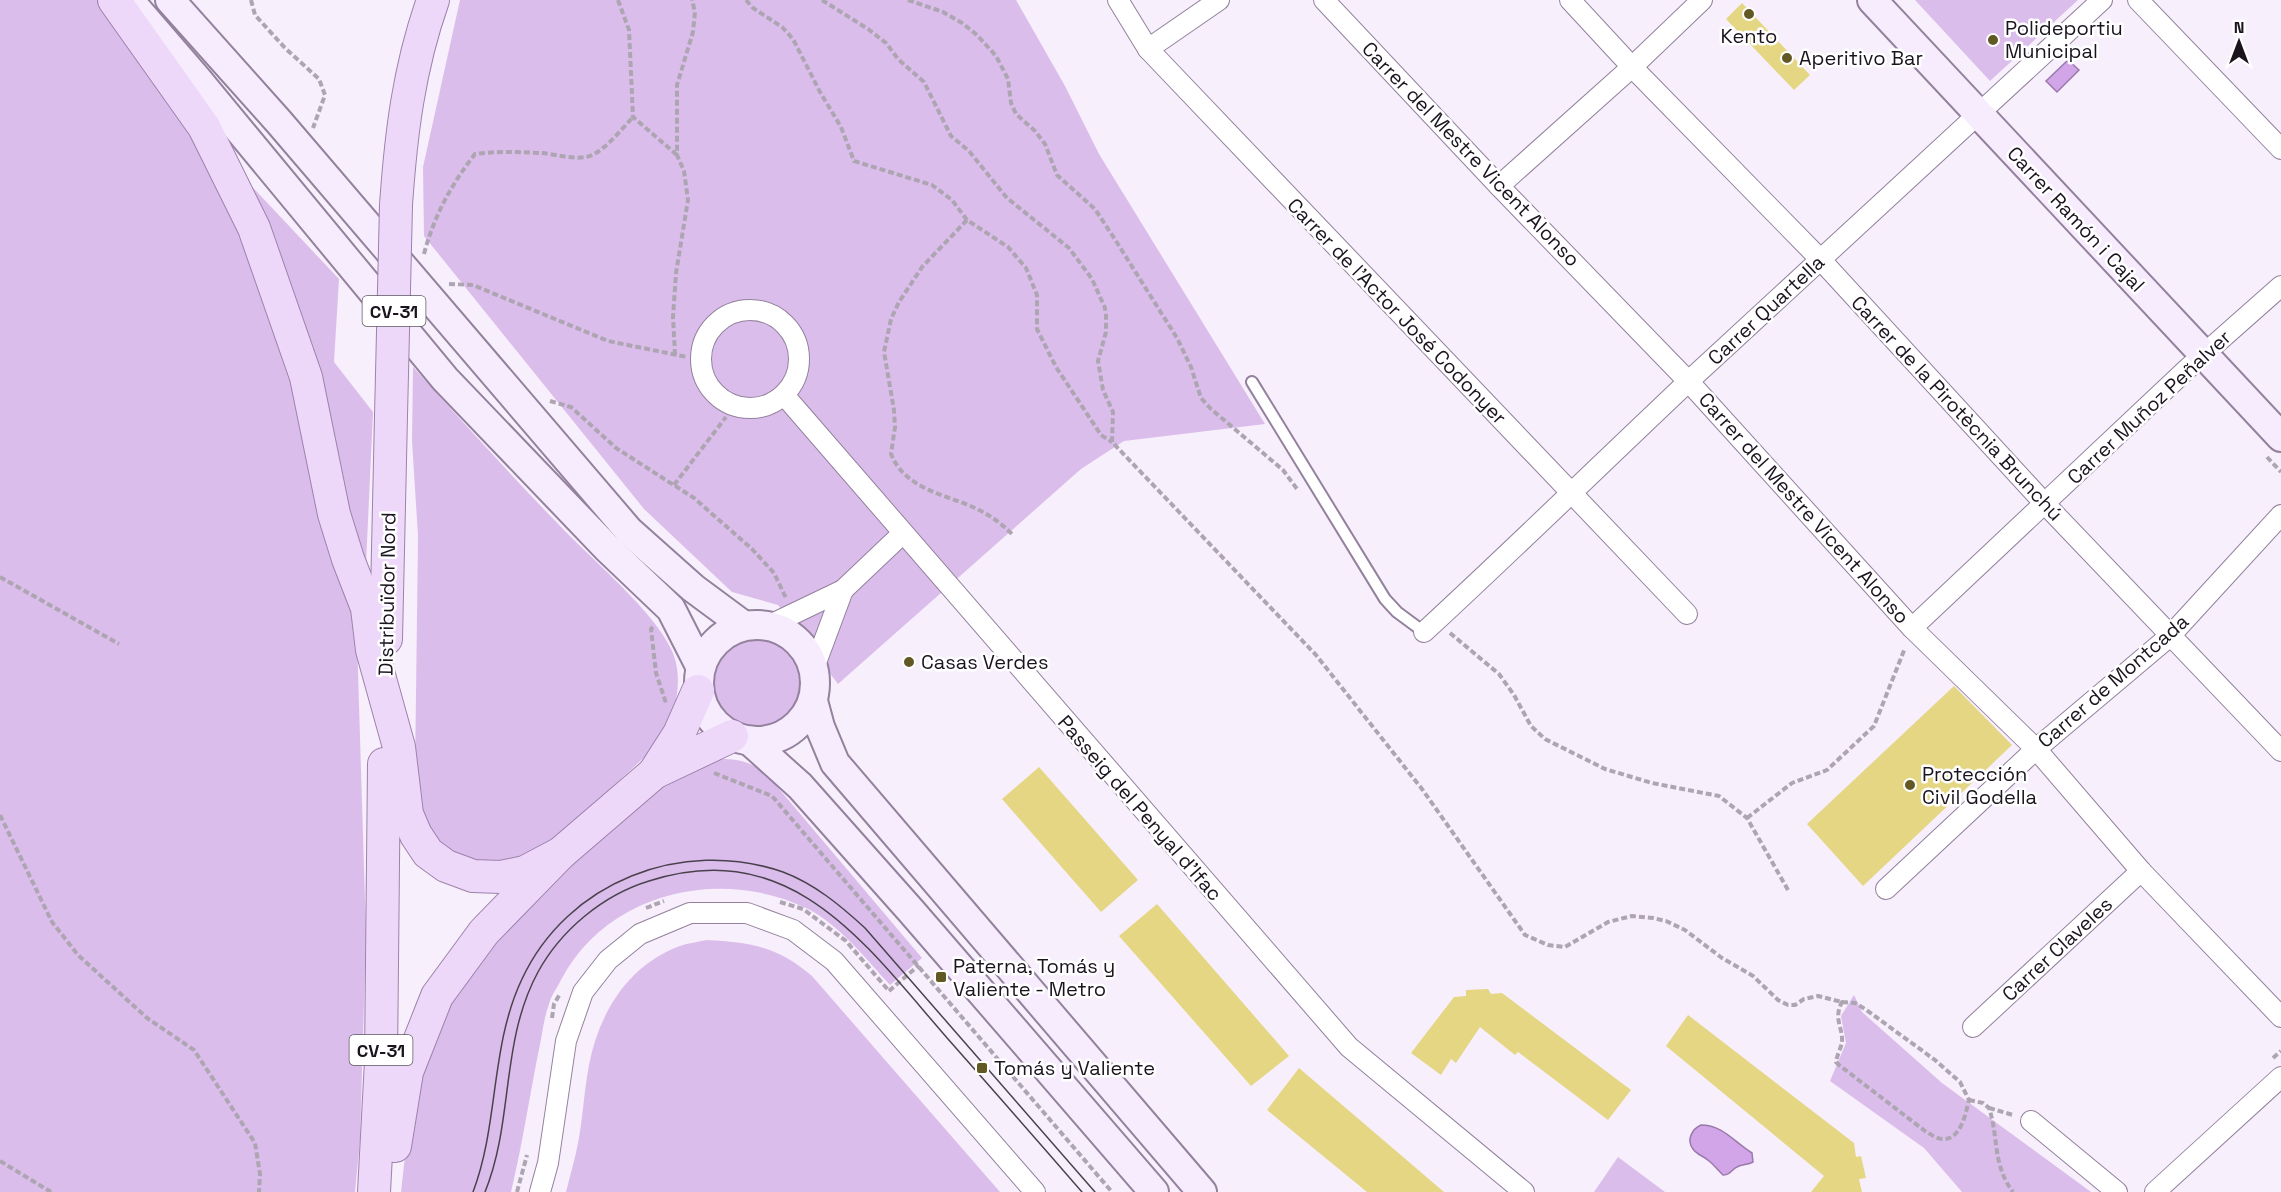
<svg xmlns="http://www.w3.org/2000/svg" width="2281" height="1192" font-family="'Space Grotesk',sans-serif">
  <rect width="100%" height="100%" fill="#f7effb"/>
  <g fill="#dbbdeb">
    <polygon points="0,0 102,0 193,124 339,279 334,362 373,412 366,564 357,639 366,933 360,1140 355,1192 0,1192"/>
    <polygon points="460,0 1016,0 1065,86 1099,154 1265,424 1124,441 1081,469 838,684 778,605 732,592 644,509 424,236 423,167"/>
    <polygon points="1915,0 2078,0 1990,81"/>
    <path d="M413,367C463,422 513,478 565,531C595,562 654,612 671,649C685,677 675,711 665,738L541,853L494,869L443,853L417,812L415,773L418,536L412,441Z"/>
    <circle cx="755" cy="681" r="46"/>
    <path d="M725,759C746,760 753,764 769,777L922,958L890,985C865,958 840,925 806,908C720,867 607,892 561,980C557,988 551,996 549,1004C543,1020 542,1038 538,1054C529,1100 522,1146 511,1192H401L413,1085L446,996L494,931L662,783L708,760Z"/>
    <path d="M707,940C750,942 778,947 812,976L1000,1192H566C570,1176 575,1159 578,1143C583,1117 584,1091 589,1065C599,1013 628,965 680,946C688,943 698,942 707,940Z"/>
    <polygon points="1854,995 1862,1012 1942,1083 2091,1192 1962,1192 1924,1148 1830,1081 1846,1043 1841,1016"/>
    <polygon points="1618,1157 1665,1192 1594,1192"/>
  </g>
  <g fill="#d1a5e8" stroke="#9a7aac" stroke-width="1.5">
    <polygon points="2068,60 2079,70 2057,92 2046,81"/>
    <path d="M1701,1125C1723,1125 1734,1142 1752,1153L1753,1162C1748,1165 1744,1164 1739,1166C1731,1169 1731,1175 1723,1175C1718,1170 1714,1165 1709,1161C1704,1156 1697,1155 1693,1149C1686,1140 1692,1129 1701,1125Z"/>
  </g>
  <g fill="#e5d684">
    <polygon points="1742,3 1810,75 1794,90 1726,19"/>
    <polygon points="1954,686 2012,745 1863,886 1807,824"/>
    <polygon points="1039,767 1138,880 1101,912 1002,799"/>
    <polygon points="1157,904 1289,1056 1251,1086 1119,936"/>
    <polygon points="1488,989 1491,994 1502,993 1631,1090 1608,1120 1518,1052 1515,1055 1480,1027 1456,1063 1451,1059 1441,1075 1411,1053 1454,997 1466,996 1466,990"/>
    <polygon points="1688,1015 1854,1143 1856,1157 1861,1156 1866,1178 1859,1179 1862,1192 1811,1192 1824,1176 1666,1046"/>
    <polygon points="1299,1068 1444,1192 1367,1192 1267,1110"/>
  </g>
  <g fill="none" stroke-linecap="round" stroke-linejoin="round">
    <defs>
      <polyline id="lane" points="1252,382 1385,599 1397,612 1424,632"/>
      <g id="street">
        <polyline points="1118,0 1148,49 1687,614"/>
        <polyline points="1324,0 1499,186 1689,382 1912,628 2036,749 2141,871 2281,1017"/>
        <polyline points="1570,0 1632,67 1820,259 2045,504 2281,751"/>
        <polyline points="2138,0 2281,149"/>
        <polyline points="1148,49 1219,0"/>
        <polyline points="1499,186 1632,67 1702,0"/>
        <circle cx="750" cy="359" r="49"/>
        <polyline points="784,395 1349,1047 1524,1192"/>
        <polyline points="770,625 843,590 902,534"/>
        <polyline points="1912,628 2186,370 2281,286"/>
        <path d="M1424,632C1514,549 1602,463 1691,379C1827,252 1966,127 2102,0"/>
        <polyline points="814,668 843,590"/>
        <polyline points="1886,889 2036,749 2170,636 2281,515"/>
        <polyline points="1973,1027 2141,871"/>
        <polyline points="2031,1121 2117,1192"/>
        <polyline points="540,1192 548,1163 566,1041 583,992 608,960 640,934 690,913 747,913 793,930 834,961 1035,1192"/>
        <polyline points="2155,1192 2281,1077"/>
      </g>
      <g id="secondary">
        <polyline points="129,0 197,79 445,379 607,548 671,609 700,666"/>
        <polyline points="170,0 279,122 629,531 693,588 743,625"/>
        <polyline points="1872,0 2281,437"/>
        <circle cx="757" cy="683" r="58"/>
        <polyline points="813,701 820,727 835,763 1202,1192"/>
        <polyline points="750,741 800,786 912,912 1154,1192"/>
      </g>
      <g id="primary">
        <polyline points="114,0 204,127 254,228 306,377 334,514 348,559 367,608 372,650 399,747 407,814 416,835 428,853 446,866 473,876 501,877 525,872 561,853"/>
        <path d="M396,205C401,133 409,68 433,0"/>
        <polyline points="386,639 391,416"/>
        <polyline points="654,773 679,734 698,691"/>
        <polyline points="395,1146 407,1072 437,996 484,932 561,853 654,773 732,736"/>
        <polyline points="374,1192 381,1061 384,764"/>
      </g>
    </defs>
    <use href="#lane" stroke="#93819d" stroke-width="14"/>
    <use href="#street" stroke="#93819d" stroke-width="22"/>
    <use href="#secondary" stroke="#93819d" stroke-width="32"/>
    <use href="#primary" stroke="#9d82ab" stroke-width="34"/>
    <g stroke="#ada5b1" stroke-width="4" stroke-dasharray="6 3" stroke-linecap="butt">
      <polyline points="251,0 255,15 285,48 319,79 325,95 313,128"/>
      <polyline points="618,0 629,30 633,117 677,155"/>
      <polyline points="746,0 753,8 782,27 793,39 820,92 841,127 854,161 932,185 952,200 967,220 1008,247 1026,268 1037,295 1037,329 1056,367 1101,435 1112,442"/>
      <polyline points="822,0 868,29 886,43 898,59 924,82 951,136 969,151 1007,198 1069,248 1092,279 1105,308 1106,316 1106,332 1098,361 1103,390 1113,412 1112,442 1316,655 1422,789 1525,935 1548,945 1565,947 1608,922 1632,916 1653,918 1666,921 1685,930 1722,958 1753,976 1778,1000 1788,1005 1795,1005 1804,999 1818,996 1842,1002"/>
      <polyline points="908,0 943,12 962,23 977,35 996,56 1008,79 1011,103 1016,114 1035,131 1045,144 1057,175 1095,209 1116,241 1177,338 1191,367 1201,398 1211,409 1283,470 1297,489"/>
      <path d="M967,220L922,267L899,302L891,319L884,352L894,410L895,427L891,454C905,489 944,494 975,508C990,515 1001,523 1013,535"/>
      <path d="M424,254C434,216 451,185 475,154C497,151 519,152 541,153C557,154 581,163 596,153C610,144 621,130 633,117"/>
      <polyline points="449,284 473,285 608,341 687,357"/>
      <polyline points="675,355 673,317 676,273 688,200 684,171 677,155 677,85 693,32 695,12 692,0"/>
      <polyline points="550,401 571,407 616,448 694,498 752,549 774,573 786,598"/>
      <polyline points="2267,457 2281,472"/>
      <polyline points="674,485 726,417"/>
      <polyline points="0,577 119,644"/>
      <polyline points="653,627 651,629 656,673 666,703"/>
      <polyline points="1450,633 1499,674 1514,695 1531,726 1545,739 1605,769 1652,783 1719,796 1747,818 1788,890"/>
      <polyline points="714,773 772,796 1112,1192"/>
      <polyline points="0,815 52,922 78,955 147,1018 194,1050 255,1143 260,1174 259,1192"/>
      <polyline points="1747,818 1792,783 1827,770 1874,726 1905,648"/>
      <polyline points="780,902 803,909 846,941 889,991"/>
      <polyline points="646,908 664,901"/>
      <polyline points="889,991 919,965"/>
      <path d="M1842,1002L1855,1003L1865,1009L1935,1060L1960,1082L1969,1100C1966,1112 1961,1140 1943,1139C1937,1139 1930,1134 1925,1131L1839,1065L1836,1062C1837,1055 1841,1048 1842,1042C1843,1027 1833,1019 1842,1002Z"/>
      <polyline points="552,1018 554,1004 560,994"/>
      <polyline points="2273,1058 2281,1051"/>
      <path d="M1969,1100L1983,1103L1989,1108C1999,1138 1992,1164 2013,1192"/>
      <polyline points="1989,1108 2013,1115"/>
      <polyline points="0,1161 51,1192"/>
      <polyline points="517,1192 527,1155"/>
    </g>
    <use href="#lane" stroke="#fff" stroke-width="10"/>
    <use href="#street" stroke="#fff" stroke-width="20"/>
    <use href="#secondary" stroke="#f7ecfd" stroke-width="28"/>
    <use href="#primary" stroke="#eed8fa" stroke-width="32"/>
    <g stroke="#49424d" stroke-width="1.5">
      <path d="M473,1192C499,1124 490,1046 522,979C567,882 682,837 783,872C815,884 841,906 865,928L1095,1192"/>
      <path d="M485,1192C514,1121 500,1042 538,972C561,930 603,895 649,881C792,835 866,945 948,1039C993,1090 1038,1141 1082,1192"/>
    </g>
    <defs>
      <polyline id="primary-bridge" points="391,416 396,205"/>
    </defs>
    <use href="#primary-bridge" stroke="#9d82ab" stroke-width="34" stroke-linecap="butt"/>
    <use href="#primary-bridge" stroke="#eed8fa" stroke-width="32"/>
  </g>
  <g fill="#625824" stroke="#fff" stroke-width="2">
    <circle cx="1749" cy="14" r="6"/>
    <circle cx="1993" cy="40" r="6"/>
    <circle cx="1787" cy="58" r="6"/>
    <circle cx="909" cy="662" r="6"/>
    <circle cx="1910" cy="785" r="6"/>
    <rect x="935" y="971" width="12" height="12" rx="3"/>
    <rect x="976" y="1062" width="12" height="12" rx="3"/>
  </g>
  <g text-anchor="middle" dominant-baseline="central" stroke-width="5" stroke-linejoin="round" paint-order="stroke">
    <g fill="#fff" stroke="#5f5a62" stroke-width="1.5">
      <rect x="362.5" y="296" width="63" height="30" rx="4.5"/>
      <rect x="349.5" y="1035" width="63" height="30" rx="4.5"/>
    </g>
    <g font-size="18" font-weight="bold" fill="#1b141f">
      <text x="394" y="311">CV-31</text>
      <text x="381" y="1050">CV-31</text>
    </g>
    <g font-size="20" fill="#1b141f" stroke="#fff" text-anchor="start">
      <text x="2005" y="28">Polideportiu<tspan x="2005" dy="23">Municipal</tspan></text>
      <text x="1749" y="36" text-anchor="middle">Kento</text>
      <text x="1799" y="58">Aperitivo Bar</text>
      <text x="921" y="662">Casas Verdes</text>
      <text x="1922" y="774">Protección<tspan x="1922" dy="23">Civil Godella</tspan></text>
      <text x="953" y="966">Paterna, Tomás y<tspan x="953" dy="23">Valiente - Metro</tspan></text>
      <text x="994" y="1068">Tomás y Valiente</text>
    </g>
    <g font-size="20" fill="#1b141f" stroke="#fff">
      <text transform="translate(1471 154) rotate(46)">Carrer del Mestre Vicent Alonso</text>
      <text transform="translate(2076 219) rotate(47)">Carrer Ramón i Cajal</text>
      <text transform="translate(1766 310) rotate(-43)">Carrer Quartella</text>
      <text transform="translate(1397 311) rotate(46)">Carrer de l'Actor José Codonyer</text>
      <text transform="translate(2149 407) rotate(-43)">Carrer Muñoz Peñalver</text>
      <text transform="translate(1957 408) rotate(47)">Carrer de la Pirotècnia Brunchú</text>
      <text transform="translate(1804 508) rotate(48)">Carrer del Mestre Vicent Alonso</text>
      <text transform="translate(387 594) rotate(-89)">Distribuïdor Nord</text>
      <text transform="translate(2113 681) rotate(-41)">Carrer de Montcada</text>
      <text transform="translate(1140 808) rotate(49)">Passeig del Penyal d'Ifac</text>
      <text transform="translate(2057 949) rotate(-43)">Carrer Claveles</text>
    </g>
  </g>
  <g transform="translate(2239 42)" stroke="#ffffff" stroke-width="4.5" paint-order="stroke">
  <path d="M0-4.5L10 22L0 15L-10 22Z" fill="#1b141f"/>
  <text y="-9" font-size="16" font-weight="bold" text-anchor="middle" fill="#1b141f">N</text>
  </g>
</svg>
